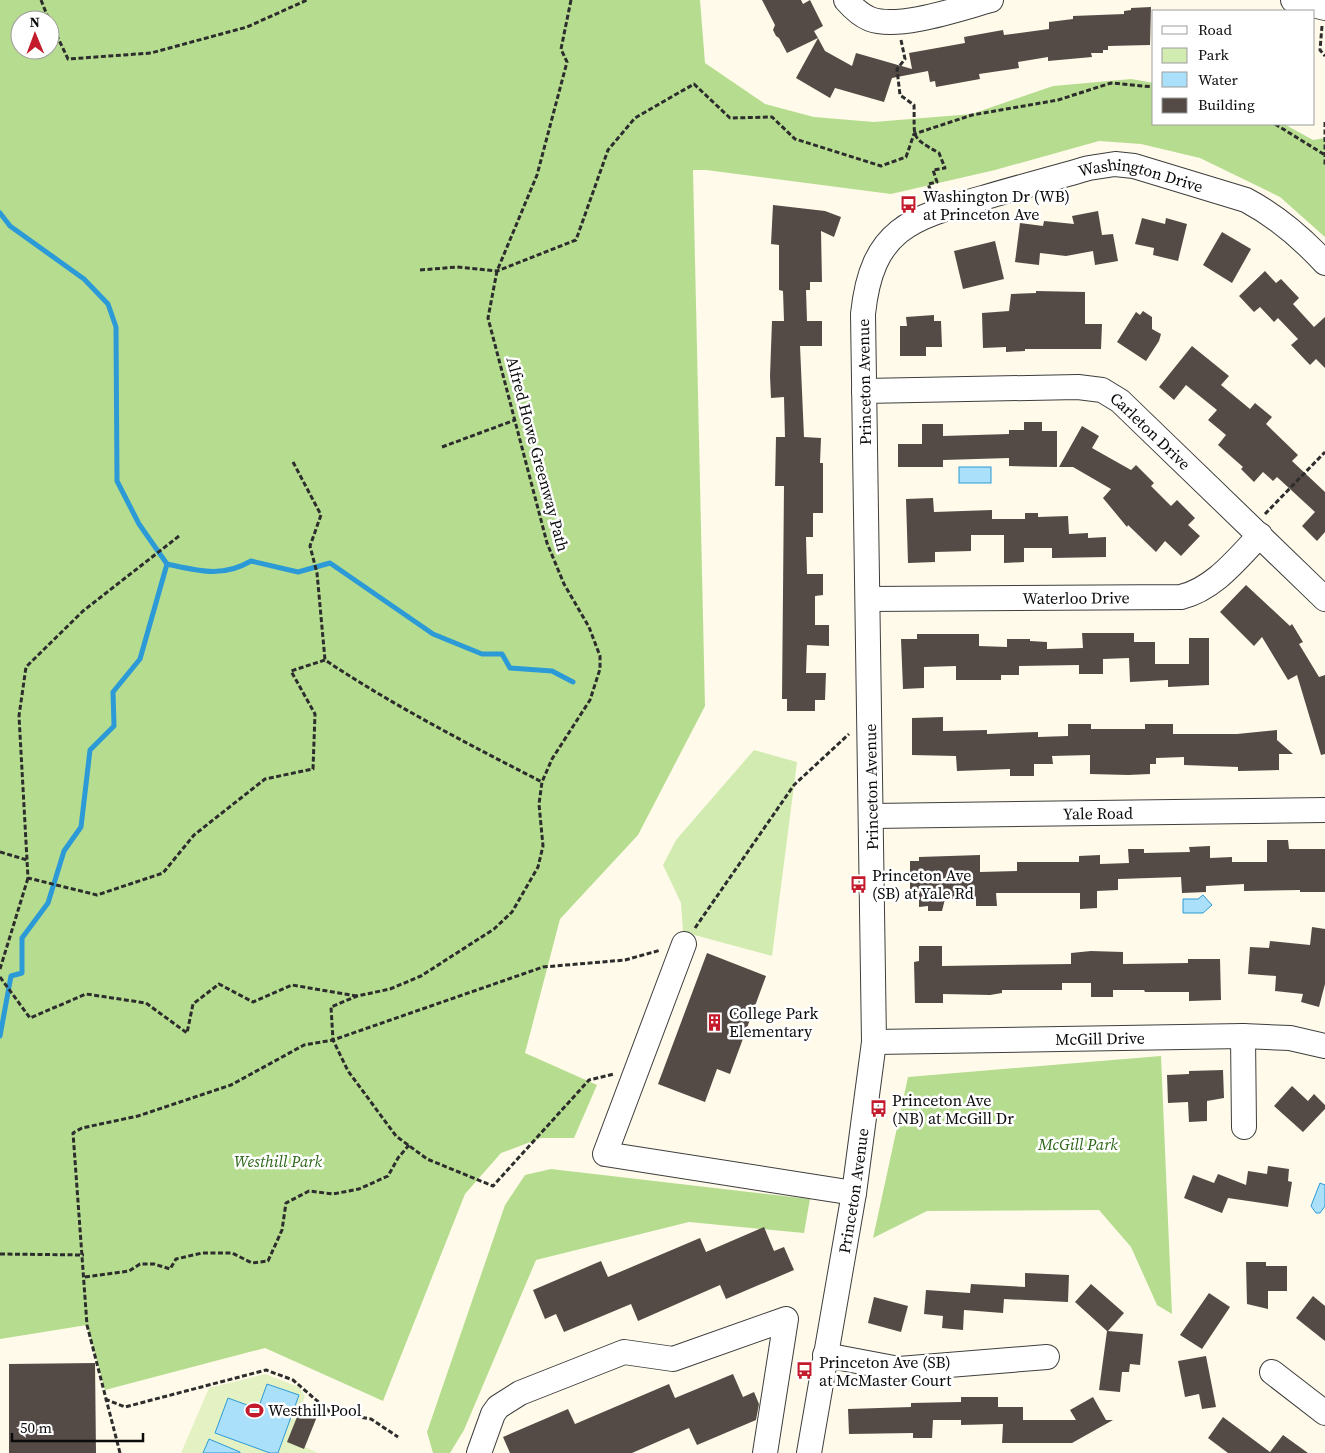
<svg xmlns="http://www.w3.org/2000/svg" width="1325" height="1453" font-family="'Source Serif 4',serif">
  <rect width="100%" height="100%" fill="#fffae9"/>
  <polygon fill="#d2ebb1" points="754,750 797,762 772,956 683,932 681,903 663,865 676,840"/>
  <g fill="#b6dd8f" fill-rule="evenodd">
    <path d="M0,0H700L705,63L765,104L814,117L874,122L972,114L1053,86L1131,79L1154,83V124H1284L1313,140L1325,138V237L1280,197L1200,158L1141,144L1099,141L995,170L891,194L706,170H693L705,706L638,835L560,919L525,1053L597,1085L574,1138H541L501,1153L465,1194L383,1401L265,1348L105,1390L87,1325L0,1339ZM20,20H50V50H20Z"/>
    <polygon points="1161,1056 1172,1314 1157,1305 1131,1247 1099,1210 927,1211 873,1238 908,1077"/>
    <polygon points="551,1169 810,1199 804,1233 689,1222 536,1260 464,1430 450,1453 433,1453 427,1432 505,1205 525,1175"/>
  </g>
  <polygon fill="#e4f2c3" points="265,1374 299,1387 305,1396 301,1407 318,1414 305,1447 318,1453 181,1453 209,1388"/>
  <g fill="#aae0fa" stroke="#2c9ad6">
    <rect x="959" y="467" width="32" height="16"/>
    <polygon points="1203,895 1212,905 1203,913 1183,913 1183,899 1198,899"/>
    <polygon points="1320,1183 1325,1185 1325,1206 1320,1213 1316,1213 1311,1206"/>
    <polygon points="267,1384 299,1395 278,1453 270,1453 215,1433 228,1398 258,1409"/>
    <polygon points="209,1439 240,1452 240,1453 203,1453"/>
  </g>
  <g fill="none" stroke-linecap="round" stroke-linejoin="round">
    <g stroke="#2c9ad6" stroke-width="5">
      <path d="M0,213L10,226L84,279L108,304L116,327L117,481L139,524L167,564C199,571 222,578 251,561L298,572L330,563L433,634L482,654H502L510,668L552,671L573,682"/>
      <polyline points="0,1036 11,976 22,973 22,938 48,903 64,851 81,827 90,750 114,726 113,692 140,659 167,564"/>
    </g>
  </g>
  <g fill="#544b47">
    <polygon points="762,0 801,0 803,4 810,0 823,26 814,31 818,38 787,53 779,38 776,36 773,30 775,25"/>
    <polygon points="1151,7 1150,45 1108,46 1108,50 1103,50 1103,53 1091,53 1092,57 1048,61 1048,57 1018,62 1019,68 979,74 980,79 936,87 935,81 930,82 928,71 892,78 884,102 835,88 830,98 796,78 818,38 825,51 852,66 856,53 912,69 909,53 965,43 964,37 1003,30 1004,35 1049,29 1049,22 1073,19 1073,16 1124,14 1124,11 1131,10 1131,8"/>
    <polygon points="773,205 825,211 841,217 834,237 821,231 822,282 810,282 810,290 806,290 807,321 822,321 822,346 800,346 804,437 821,438 820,463 823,463 823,513 813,513 813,537 806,537 807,574 823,574 823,595 815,596 815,625 829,625 829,646 807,645 806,673 826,673 825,700 815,700 815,711 787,711 787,699 782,699 784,486 775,486 776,437 785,437 784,397 771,398 770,376 772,321 784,321 783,291 779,290 779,245 771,244"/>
    <polygon points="1098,211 1102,235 1113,234 1118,261 1095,265 1093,251 1066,256 1040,253 1039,265 1015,262 1020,223 1043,226 1044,221 1074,224 1072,216"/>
    <polygon points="1142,218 1165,224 1166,218 1187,224 1178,261 1153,255 1154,248 1135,244"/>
    <polygon points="1222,232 1251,249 1232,283 1203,265"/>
    <polygon points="995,241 1004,279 963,289 954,251"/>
    <polygon points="1265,271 1276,283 1281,279 1299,298 1293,304 1314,327 1325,317 1325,368 1316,359 1310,365 1291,345 1298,339 1278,318 1274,322 1260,307 1254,312 1239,296"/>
    <polygon points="1036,291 1085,292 1085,324 1102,324 1101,349 1025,349 1025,351 1006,352 1006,347 983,348 982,313 1009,311 1011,294 1036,293"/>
    <polygon points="1143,311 1152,317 1152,329 1161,334 1159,341 1146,361 1117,342 1136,312 1140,315"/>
    <polygon points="934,315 934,321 941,321 942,347 926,347 926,356 900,356 900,326 907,326 906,317"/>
    <polygon points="1192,346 1229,376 1221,385 1250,409 1255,403 1272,417 1266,424 1298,455 1292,461 1325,492 1325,532 1317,541 1302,526 1315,512 1277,477 1273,481 1263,472 1254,482 1241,469 1243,467 1218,445 1226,435 1208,420 1217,410 1186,385 1174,400 1159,387"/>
    <polygon points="1024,422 1042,422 1042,431 1057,431 1057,467 1009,466 1009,458 943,460 943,467 898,467 898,444 922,444 922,424 943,424 943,436 1009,434 1009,430 1024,430"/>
    <polygon points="1082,426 1099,436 1092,448 1131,470 1136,465 1154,483 1151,486 1171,506 1177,500 1195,518 1188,525 1200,536 1181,556 1165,541 1156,552 1128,525 1127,527 1103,498 1111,489 1073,467 1059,467"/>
    <polygon points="933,498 934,512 992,510 992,519 1025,519 1025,513 1038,513 1038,517 1068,516 1069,534 1088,533 1088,538 1106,537 1106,557 1052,558 1052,548 1024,548 1024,562 1004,563 1004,535 971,535 971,551 935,552 935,562 908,563 906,499"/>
    <polygon points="1246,585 1290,626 1292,624 1303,642 1299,644 1319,677 1325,675 1325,754 1321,755 1297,675 1288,680 1262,637 1254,646 1220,612"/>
    <polygon points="1082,633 1134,633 1134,642 1155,642 1155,664 1189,664 1189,638 1209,638 1209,685 1168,687 1168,680 1130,682 1129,658 1103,659 1103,674 1079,674 1079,665 1019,666 1019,675 1001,675 1001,680 956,680 956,666 924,667 924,688 903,689 901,639 917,639 917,634 979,634 979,646 1007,647 1007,639 1030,639 1030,641 1047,642 1047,649 1083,648"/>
    <polygon points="943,717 943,731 987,730 987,734 1038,732 1038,737 1068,736 1068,724 1091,724 1091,729 1145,729 1145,724 1173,724 1173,734 1237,734 1277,730 1277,740 1293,754 1279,754 1279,770 1238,771 1238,767 1184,765 1184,757 1156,758 1156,764 1150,764 1150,774 1128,775 1090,774 1090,755 1052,756 1053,764 1034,764 1034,776 1010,776 1010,769 957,771 956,756 912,755 912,718"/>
    <polygon points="1267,840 1288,840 1289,849 1325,849 1325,892 1300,892 1300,890 1244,891 1244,884 1206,886 1206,892 1182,893 1181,877 1118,879 1118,890 1097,891 1097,908 1080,909 1080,893 996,893 997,906 976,906 976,898 945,899 942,911 928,911 928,906 919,907 919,894 910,890 910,861 919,861 919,857 980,855 980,872 1017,871 1017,862 1079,862 1079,856 1100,855 1100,864 1129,863 1128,849 1144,849 1144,853 1190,852 1189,847 1210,846 1210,858 1232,857 1232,862 1267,862"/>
    <polygon points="1312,927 1325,929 1325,984 1319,1007 1301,1002 1303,994 1275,991 1276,976 1248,974 1250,947 1269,948 1270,941 1310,945"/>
    <polygon points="919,946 942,946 942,966 1071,964 1071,953 1091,951 1123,952 1123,964 1188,963 1188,959 1220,959 1221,1000 1189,1001 1189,992 1145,992 1144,990 1113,990 1113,997 1091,997 1091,983 1062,983 1062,990 1002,990 1002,993 990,995 943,994 943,1003 915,1003 914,962 919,961"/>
    <polygon points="707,953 766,976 730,1074 717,1069 705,1102 658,1084"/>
    <polygon points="1223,1070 1224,1098 1207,1101 1207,1121 1189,1122 1188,1102 1168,1103 1167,1075 1189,1074 1189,1071"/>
    <polygon points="1292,1086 1308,1101 1314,1094 1325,1105 1325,1109 1303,1132 1274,1106"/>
    <polygon points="1268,1166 1289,1169 1288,1181 1292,1182 1288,1207 1228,1198 1222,1213 1184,1198 1193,1175 1214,1183 1218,1174 1246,1185 1248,1171 1267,1174"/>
    <polygon points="764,1227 774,1251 784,1247 794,1270 726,1299 720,1285 638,1321 631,1304 564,1332 556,1314 545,1319 533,1290 601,1261 608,1277 700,1238 706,1252"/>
    <polygon points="1246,1262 1266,1262 1266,1266 1287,1266 1287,1291 1268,1291 1268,1309 1247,1304"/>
    <polygon points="1025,1273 1069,1275 1068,1302 1004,1299 1003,1313 964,1310 963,1330 942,1328 943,1316 924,1314 926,1290 970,1293 971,1284 1025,1287"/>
    <polygon points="1091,1284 1124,1313 1108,1331 1143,1334 1140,1365 1130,1364 1129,1372 1122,1372 1120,1392 1099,1390 1107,1331 1075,1302"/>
    <polygon points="1209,1293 1230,1307 1202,1349 1180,1335"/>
    <polygon points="1313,1296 1325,1306 1325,1341 1296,1318"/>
    <polygon points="874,1297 908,1306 901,1332 868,1323"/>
    <polygon points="1206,1356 1216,1407 1202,1409 1199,1394 1185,1397 1178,1361"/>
    <polygon points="95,1363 96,1453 9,1453 9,1364"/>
    <polygon points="733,1374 743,1397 754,1392 759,1404 756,1420 697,1445 689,1428 632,1453 510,1453 503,1437 568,1409 575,1424 669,1384 675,1398"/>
    <polygon points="961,1397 998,1397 998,1407 1023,1407 1023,1420 1076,1420 1070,1410 1093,1397 1106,1420 1113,1420 1072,1443 1002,1443 1003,1424 961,1425 961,1420 933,1420 932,1438 913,1438 913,1433 849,1434 848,1409 911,1407 911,1403 961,1402"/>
    <polygon points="301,1407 318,1414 304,1449 287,1442"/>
    <polygon points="1223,1417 1270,1452 1283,1435 1308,1453 1228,1453 1208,1438"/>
  </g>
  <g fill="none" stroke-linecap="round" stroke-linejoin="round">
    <defs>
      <g id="minor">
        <path d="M846,0C853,8 860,15 870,19C899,30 961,8 991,0"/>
        <polyline points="1293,0 1325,8"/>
        <path id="s1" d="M864,391L1078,387L1102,390L1120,401L1325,599"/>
        <path id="s2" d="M868,599L1181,597C1214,589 1237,559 1260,535"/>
        <path id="s3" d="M872,816L1325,810"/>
        <polyline points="684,944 605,1154 854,1193"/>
        <polyline points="1243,1036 1244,1127"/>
        <path id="s4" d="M874,1042L1243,1036L1290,1038L1325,1046"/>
        <polyline points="825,1355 899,1369 1047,1357"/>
        <polyline points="1272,1372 1325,1413"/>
        <polyline points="479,1453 493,1414 498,1407 520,1393 624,1352 673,1359 786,1319 765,1453"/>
        <path id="s5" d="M809,1453L854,1193L874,1042L863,314C872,228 911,218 986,197C1020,187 1054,178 1089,168L1115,164L1134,166L1246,200C1276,216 1302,238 1325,263"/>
      </g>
    </defs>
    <use href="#minor" stroke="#3e3e3e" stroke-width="26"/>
    <g stroke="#2d2d2d" stroke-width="3" stroke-dasharray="5 2.5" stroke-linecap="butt">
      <polyline points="41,0 49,20"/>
      <polyline points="571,0 561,49 567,62 537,175 497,271 488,318 547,543 564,584 589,627 600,656 600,669 590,700 552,759 542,782 539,804 543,846 538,867 512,912 494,929 421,976 390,989 357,996 331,1007 333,1040 348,1071 396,1136 427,1159 493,1186 589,1080 614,1074"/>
      <polyline points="50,21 68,59 151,53 247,27 307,0"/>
      <polyline points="1322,26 1320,50 1325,56"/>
      <path d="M901,40L905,59L897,69L900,95L914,105C915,139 909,136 939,153L945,168L933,170L937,182L928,184L932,194"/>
      <polyline points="1325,122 1325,166"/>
      <polyline points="1275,124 1325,155"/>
      <polyline points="420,270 457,267 497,271 576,240 608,150 635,118 694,84 730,118 772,117 795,139 881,166 906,157 914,134 972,115 1058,100 1111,83 1154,87"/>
      <polyline points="442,447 515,420"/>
      <polyline points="293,462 321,515 310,546 317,573 325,660"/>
      <polyline points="1265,514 1325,452"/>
      <path d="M179,536L83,611L26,667L19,716L28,878L97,895L163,873L194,835L265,779L313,769L315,714L291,671L325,660C394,706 468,744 542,782"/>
      <polyline points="0,852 27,860"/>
      <polyline points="695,928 794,785 849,734"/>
      <polyline points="0,969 28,878"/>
      <polyline points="0,977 30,1018 86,994 146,1003 187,1033 193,1004 219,984 253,1002 292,985 357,996"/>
      <polyline points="0,1254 84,1255"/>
      <polyline points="85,1277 129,1271 140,1264 154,1264 170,1269 176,1259 202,1253 232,1253 252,1263 268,1261 282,1230 286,1203 309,1191 333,1194 359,1189 388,1176 398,1158 409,1145"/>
      <polyline points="105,1399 125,1407 266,1370 293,1380 330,1412 371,1419 398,1437"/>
      <polyline points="120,1453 87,1325 73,1133 82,1128 138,1116 231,1085 304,1045 333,1040 543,967 625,960 661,950"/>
    </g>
    <use href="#minor" stroke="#fff" stroke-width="24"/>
  </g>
  <defs>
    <symbol id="bus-bare" viewBox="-9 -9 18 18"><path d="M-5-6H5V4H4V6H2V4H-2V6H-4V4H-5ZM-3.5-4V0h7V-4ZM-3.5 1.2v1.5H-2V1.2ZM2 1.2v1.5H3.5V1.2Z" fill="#c31b2b" stroke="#fff" stroke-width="2.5" paint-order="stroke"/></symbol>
    <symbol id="building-bare" viewBox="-9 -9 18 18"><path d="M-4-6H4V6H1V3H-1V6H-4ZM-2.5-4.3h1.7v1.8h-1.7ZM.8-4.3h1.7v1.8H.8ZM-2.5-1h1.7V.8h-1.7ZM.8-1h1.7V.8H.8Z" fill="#c31b2b" stroke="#fff" stroke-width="2.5" paint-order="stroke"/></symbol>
    <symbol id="stadium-bare" viewBox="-9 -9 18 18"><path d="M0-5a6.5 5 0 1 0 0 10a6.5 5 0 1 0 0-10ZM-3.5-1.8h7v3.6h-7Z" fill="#c31b2b" stroke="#fff" stroke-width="2.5" paint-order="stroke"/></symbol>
  </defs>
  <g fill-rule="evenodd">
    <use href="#bus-bare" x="896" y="192" width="25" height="25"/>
    <use href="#bus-bare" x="846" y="872" width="25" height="25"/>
    <use href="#building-bare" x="702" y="1010" width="25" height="25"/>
    <use href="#bus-bare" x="866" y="1096" width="25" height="25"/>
    <use href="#bus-bare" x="792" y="1358" width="25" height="25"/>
    <use href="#stadium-bare" x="242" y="1398" width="25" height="25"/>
  </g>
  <g text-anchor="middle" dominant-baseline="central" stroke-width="5" stroke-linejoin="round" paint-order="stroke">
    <g font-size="16" fill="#0b0b0b" stroke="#fff">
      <text stroke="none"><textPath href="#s5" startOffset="1491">Washington Drive</textPath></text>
      <text transform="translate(864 382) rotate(-91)">Princeton Avenue</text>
      <text stroke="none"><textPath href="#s1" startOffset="302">Carleton Drive</textPath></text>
      <text transform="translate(538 454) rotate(75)">Alfred Howe Greenway Path</text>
      <text stroke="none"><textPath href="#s2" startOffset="208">Waterloo Drive</textPath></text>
      <text transform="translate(871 787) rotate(-91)">Princeton Avenue</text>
      <text stroke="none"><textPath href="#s3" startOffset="226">Yale Road</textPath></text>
      <text stroke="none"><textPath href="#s4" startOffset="226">McGill Drive</textPath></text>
      <text stroke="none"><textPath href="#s5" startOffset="266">Princeton Avenue</textPath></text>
    </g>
    <g font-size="16" fill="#0b0b0b" stroke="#fff" text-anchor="start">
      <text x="923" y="196">Washington Dr (WB)<tspan x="923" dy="18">at Princeton Ave</tspan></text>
      <text x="872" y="875">Princeton Ave<tspan x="872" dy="18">(SB) at Yale Rd</tspan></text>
      <text x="729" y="1013">College Park<tspan x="729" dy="18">Elementary</tspan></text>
      <text x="892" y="1100">Princeton Ave<tspan x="892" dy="18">(NB) at McGill Dr</tspan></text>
      <text x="819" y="1362">Princeton Ave (SB)<tspan x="819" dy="18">at McMaster Court</tspan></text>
      <text x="268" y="1410">Westhill Pool</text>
    </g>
    <g font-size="16" font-style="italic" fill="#2c6618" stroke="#fff">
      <text x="1078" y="1144">McGill Park</text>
      <text x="278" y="1161">Westhill Park</text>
    </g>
  </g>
  <rect x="1152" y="10" width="162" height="115" fill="#ffffff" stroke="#9d9d9d"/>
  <rect x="1162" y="26" width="25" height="8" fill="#ffffff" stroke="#9d9d9d"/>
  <text x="1198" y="35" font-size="15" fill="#0b0b0b">Road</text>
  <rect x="1162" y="48" width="25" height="15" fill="#d2ebb1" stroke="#9d9d9d"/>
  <text x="1198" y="60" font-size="15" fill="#0b0b0b">Park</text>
  <rect x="1162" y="72" width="25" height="15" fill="#aae0fa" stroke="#9d9d9d"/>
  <text x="1198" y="85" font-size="15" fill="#0b0b0b">Water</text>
  <rect x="1162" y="98" width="25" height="15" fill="#544b47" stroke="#9d9d9d"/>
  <text x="1198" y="110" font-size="15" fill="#0b0b0b">Building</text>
  <g transform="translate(35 35) rotate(359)"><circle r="24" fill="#ffffff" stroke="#9d9d9d"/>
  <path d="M0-4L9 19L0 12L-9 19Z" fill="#c31b2b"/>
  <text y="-8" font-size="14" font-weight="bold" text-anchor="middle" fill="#0b0b0b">N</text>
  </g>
  <path d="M12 1433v8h131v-8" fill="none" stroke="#0b0b0b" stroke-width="2.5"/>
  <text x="20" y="1433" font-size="15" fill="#0b0b0b" stroke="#ffffff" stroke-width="4" paint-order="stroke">50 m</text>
</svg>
